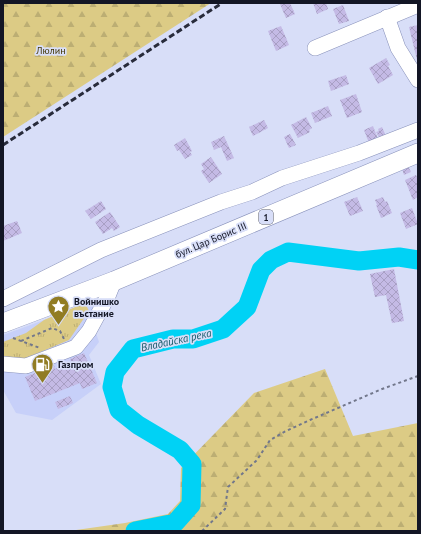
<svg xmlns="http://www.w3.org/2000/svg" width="421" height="534" font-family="'PT Sans',sans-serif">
  <defs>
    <pattern id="forest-firs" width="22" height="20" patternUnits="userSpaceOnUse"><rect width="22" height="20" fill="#dccb85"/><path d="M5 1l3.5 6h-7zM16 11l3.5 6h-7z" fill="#bcae73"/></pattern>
    <pattern id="park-tufts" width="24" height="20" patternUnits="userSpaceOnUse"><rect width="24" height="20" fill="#dccb85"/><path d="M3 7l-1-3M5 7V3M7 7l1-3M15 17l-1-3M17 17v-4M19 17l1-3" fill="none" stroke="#bcae73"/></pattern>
    <pattern id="building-cross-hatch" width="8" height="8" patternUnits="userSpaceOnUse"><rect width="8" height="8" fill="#c4bae5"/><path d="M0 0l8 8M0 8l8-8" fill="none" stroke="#a89fc4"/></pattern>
  </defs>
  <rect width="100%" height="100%" fill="#d8def8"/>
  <polygon fill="#c7d0f9" points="119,290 96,333 99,342 89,355 101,384 52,420 16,413 3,390 3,335 44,320"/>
  <g fill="url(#forest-firs)">
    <polygon points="3,3 211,3 3,137"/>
    <polygon points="325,369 353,436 418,423 418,531 69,531 125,523 168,514 180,501 181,468 254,393"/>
  </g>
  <polygon fill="url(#park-tufts)" points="85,303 89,311 69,340 24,359 3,357 3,342 26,333 44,320"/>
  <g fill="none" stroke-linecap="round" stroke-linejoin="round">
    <polyline stroke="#00d2f5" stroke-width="19" points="135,531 175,523 191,505 192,464 180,450 138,425 119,410 112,387 115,372 133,349 173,339 193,339 223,329 247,307 261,270 271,260 288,252 359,261 399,257 418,260"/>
  </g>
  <g fill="url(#building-cross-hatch)">
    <polygon points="281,3 290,3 295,14 286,18 280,4"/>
    <polygon points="313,3 326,3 328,9 317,14"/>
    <polygon points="343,5 349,21 339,24 333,9"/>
    <polygon points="418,25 418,59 417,60 409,27"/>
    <polygon points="281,26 289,45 276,51 268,31"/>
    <polygon points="386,58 390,65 388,66 393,75 378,84 369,68"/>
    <polygon points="346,75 349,84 331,91 328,81"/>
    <polygon points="356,94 362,112 347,118 340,100"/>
    <polygon points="328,106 332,116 315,123 311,113"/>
    <polygon points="306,117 312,128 309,130 310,132 298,138 291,125"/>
    <polygon points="264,120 268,128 253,136 249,127"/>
    <polygon points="373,126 378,139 369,143 364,130"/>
    <polygon points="382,127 386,136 379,137 376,132 379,131 378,129"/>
    <polygon points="290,134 296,145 289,148 284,137"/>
    <polygon points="224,136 234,158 227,161 221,147 214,150 211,142"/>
    <polygon points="185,138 192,151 190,152 192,155 185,159 179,150 177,151 174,145"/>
    <polygon points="211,157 222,174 209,183 201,171 204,169 201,164"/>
    <polygon points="408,166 411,172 404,175 402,168"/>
    <polygon points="416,175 418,180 418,197 413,200 405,180"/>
    <polygon points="357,197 363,211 350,216 344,202"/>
    <polygon points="383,197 385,202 387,201 392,213 381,218 376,205 377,205 375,200"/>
    <polygon points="101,201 106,209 91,219 85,211"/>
    <polygon points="412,208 418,224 406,229 400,213"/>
    <polygon points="110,212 120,227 114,231 112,228 103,234 95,222"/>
    <polygon points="17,221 22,233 3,241 3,226"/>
    <polygon points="394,269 404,321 392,323 386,295 375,297 370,274"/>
    <polygon points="84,353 97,383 82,389 80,383 35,401 25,377 54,365 55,369 71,362 70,359"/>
    <polygon points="70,396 73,403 58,409 55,402"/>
  </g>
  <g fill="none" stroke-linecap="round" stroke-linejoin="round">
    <defs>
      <g id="minor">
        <polyline points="387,17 398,48 418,80"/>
        <polyline points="315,48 418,5"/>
        <polyline points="3,299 101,250 221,202 252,192 282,178 359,153 418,130"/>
        <polyline points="3,364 26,366 76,347 89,331 108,296 114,281"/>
      </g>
      <polyline id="major" points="3,323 114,281 418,153"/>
    </defs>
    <use href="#minor" stroke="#8891ba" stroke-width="16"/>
    <use href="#major" stroke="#8891ba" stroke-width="20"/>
    <g stroke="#72778b" stroke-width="2" stroke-dasharray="3 3" stroke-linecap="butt">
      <polyline points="13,338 40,348"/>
      <polyline points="21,341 52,328 60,331 64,339"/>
      <polyline points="202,531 225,509 228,487 257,460 270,440 284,432 310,420 382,389 418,376"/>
    </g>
    <use href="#minor" stroke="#fff" stroke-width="15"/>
    <use href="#major" stroke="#fff" stroke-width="19"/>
    <polyline stroke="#282b3b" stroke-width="3" stroke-dasharray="6 3" stroke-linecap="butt" points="3,145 222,3"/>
  </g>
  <defs>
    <symbol id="sight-pin" viewBox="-11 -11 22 30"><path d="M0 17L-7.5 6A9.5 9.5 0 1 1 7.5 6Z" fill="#917c23" stroke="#d8def8"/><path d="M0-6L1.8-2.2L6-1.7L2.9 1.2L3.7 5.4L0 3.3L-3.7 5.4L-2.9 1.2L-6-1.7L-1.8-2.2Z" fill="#fff"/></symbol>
    <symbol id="fuel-pin" viewBox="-11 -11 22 30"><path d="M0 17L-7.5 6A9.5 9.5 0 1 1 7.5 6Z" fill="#917c23" stroke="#d8def8"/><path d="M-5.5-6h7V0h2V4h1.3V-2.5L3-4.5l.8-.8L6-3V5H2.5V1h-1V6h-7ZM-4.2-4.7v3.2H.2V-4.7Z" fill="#fff"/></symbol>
  </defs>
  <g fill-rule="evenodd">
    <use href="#sight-pin" x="46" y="294" width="25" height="34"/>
    <use href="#fuel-pin" x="30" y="352" width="25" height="34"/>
  </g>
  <g text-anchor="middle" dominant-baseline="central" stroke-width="3.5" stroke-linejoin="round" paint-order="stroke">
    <rect fill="#d8def8" stroke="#4e5264" stroke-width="1" x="259" y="210" width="14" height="14" rx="3"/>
    <g font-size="9" font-weight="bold" fill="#131625">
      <text x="266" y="217">1</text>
    </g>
    <g font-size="10" fill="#403400" stroke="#d8def8">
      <text x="51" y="50">Люлин</text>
    </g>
    <g font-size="10" fill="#131625" stroke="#d8def8">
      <text transform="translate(211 240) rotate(-23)">бул. Цар Борис III</text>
    </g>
    <g font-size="10" font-weight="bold" fill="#131625" stroke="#d8def8" text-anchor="start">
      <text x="74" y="301">Войнишко<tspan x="74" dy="12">въстание</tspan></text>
      <text x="58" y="364">Газпром</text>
    </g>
    <g font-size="11" font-style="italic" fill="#145967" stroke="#d8def8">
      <text transform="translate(176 340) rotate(-12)">Владайска река</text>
    </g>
  </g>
  <rect width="421" height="534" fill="none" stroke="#131625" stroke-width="8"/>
</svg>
